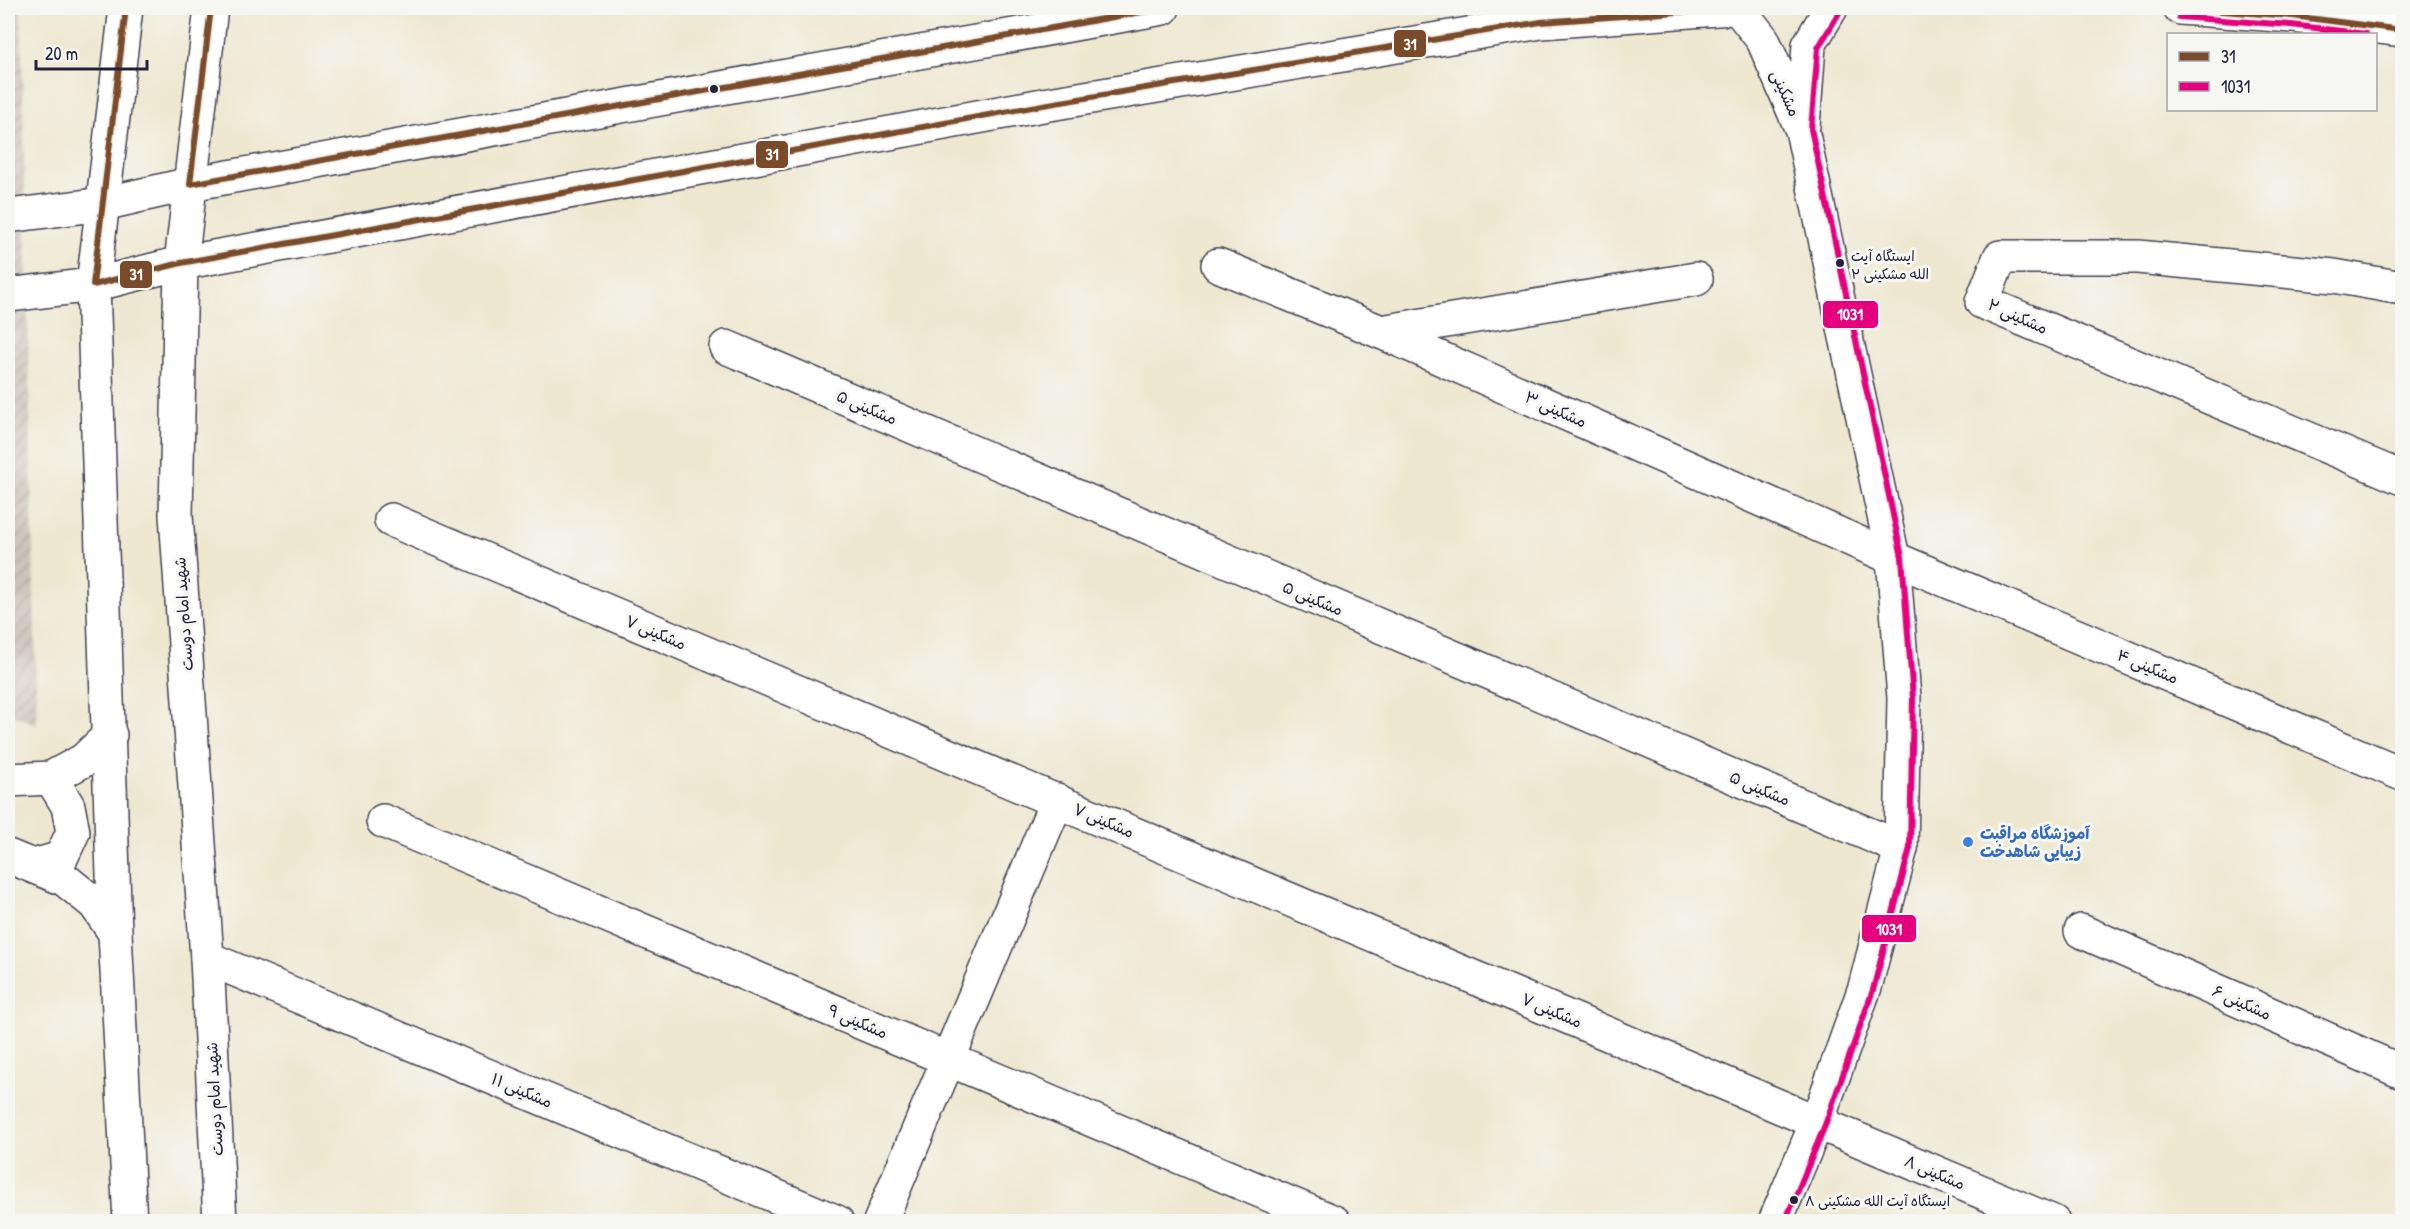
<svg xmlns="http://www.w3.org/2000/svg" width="2410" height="1229" font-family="'Patrick Hand','Playpen Sans Arabic',sans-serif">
  <defs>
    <pattern id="industrial-furrows" width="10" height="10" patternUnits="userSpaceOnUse" patternTransform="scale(1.5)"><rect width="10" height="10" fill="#cec2b9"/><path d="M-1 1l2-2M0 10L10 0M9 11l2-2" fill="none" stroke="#b1a6a0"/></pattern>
  </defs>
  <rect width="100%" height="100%" fill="#f6f6f2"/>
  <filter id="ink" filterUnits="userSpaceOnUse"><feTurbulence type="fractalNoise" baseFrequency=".0167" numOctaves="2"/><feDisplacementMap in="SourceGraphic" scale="12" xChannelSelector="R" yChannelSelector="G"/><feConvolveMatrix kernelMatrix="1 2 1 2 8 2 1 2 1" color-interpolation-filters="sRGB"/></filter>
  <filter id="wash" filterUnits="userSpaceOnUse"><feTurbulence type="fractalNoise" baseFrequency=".008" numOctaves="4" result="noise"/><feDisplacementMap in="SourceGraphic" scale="24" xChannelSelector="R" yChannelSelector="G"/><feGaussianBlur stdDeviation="1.35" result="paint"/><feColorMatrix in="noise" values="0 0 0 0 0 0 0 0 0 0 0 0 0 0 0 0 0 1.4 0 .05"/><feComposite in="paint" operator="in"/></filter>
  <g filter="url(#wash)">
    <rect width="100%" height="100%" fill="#eee8d1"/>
    <polygon fill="url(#industrial-furrows)" points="8,8 21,8 37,725 8,713"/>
  </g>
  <g filter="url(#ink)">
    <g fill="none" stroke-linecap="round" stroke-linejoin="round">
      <defs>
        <g id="minor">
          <polyline points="1218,265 1381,332 1893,558 2402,774"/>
          <polyline points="2402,288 2334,276 2138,257 2000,257 1982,302 2402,478"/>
          <polyline points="1381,332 1696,279"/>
          <polyline points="726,347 1901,848"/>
          <polyline points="391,520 2053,1222"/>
          <polyline points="8,780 51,778 84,760 110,735"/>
          <polyline points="383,821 1334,1222"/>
          <polyline points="8,856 64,879 95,904 115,933"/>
          <polyline points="33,866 61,858 73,832 68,806 51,778"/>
          <polyline points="2081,931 2402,1072"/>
          <polyline points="880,1222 1057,800"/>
        </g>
        <g id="tertiary">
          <polyline points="1738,8 1763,40 1802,130 1893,558 1904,698 1901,848 1865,987 1817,1122 1775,1222"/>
          <polyline points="1803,126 1809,45 1831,8"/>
          <polyline points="207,958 837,1222"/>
        </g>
        <g id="secondary">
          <polyline points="126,8 93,285 115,933 130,1222"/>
          <polyline points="211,8 181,263 176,515 207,958 220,1222"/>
          <polyline points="2180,8 2292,16 2402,30"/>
          <polyline points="8,216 103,204 190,184 1163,8"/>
          <polyline points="8,295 93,285 181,263 1043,105 1541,22 1731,8"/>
        </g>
      </defs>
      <use href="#minor" stroke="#414052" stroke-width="36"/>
      <use href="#tertiary" stroke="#414052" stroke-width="36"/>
      <use href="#secondary" stroke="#414052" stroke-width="36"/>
      <use href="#minor" stroke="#fff" stroke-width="33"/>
      <use href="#tertiary" stroke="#fff" stroke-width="33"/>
      <use href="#secondary" stroke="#fff" stroke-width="33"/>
      <defs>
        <g id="bus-1">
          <polyline points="126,8 93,285 181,263 1043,105 1541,22 1731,8"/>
          <polyline points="211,8 190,184 1163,8"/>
          <polyline points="2180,8 2292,16 2402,30"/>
        </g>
        <g id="bus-2">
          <polyline points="2179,17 2291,25 2366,34"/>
          <polyline points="1785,1222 1825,1125 1873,990 1910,848 1913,698 1902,557 1811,129 1818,48 1839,13"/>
        </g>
      </defs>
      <use href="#bus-1" stroke="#f6f6f2" stroke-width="10"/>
      <use href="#bus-2" stroke="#f6f6f2" stroke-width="10"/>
      <use href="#bus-1" stroke="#7a4b2a" stroke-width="6"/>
      <use href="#bus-2" stroke="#e5007d" stroke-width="6"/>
    </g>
  </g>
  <g fill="#22223b" stroke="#f6f6f2" stroke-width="2">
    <circle cx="714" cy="89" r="5"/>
    <circle cx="1840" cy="263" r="5"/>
    <circle cx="1794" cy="1200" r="5"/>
  </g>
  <circle fill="#3f7fe0" stroke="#f6f6f2" stroke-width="2" cx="1968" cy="842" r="6"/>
  <g text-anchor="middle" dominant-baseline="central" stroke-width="6" stroke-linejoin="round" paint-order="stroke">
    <g font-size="14" fill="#22223b" stroke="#f6f6f2" text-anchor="start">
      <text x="1851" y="255">ایستگاه آیت<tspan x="1851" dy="18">الله مشکینی ۲</tspan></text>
      <text x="1805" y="1200">ایستگاه آیت الله مشکینی ۸</text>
    </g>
    <g font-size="16" fill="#22223b" stroke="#f6f6f2">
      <text transform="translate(1786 93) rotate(66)">مشکینی</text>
      <text transform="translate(2018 316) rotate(24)">مشکینی ۲</text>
      <text transform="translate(867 407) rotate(23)">مشکینی ۵</text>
      <text transform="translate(1556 409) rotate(24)">مشکینی ۳</text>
      <text transform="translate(1313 598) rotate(23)">مشکینی ۵</text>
      <text transform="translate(183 614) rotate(-94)">شهید امام دوست</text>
      <text transform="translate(656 632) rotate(23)">مشکینی ۷</text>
      <text transform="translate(2148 666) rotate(23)">مشکینی ۴</text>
      <text transform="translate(1760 788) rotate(23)">مشکینی ۵</text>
      <text transform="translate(1104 820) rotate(23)">مشکینی ۷</text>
      <text transform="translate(2242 1002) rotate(24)">مشکینی ۶</text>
      <text transform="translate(1552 1010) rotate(23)">مشکینی ۷</text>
      <text transform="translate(858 1021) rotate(23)">مشکینی ۹</text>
      <text transform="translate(522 1090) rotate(23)">مشکینی ۱۱</text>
      <text transform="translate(214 1099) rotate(-93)">شهید امام دوست</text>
      <text transform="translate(1935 1172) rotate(23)">مشکینی ۸</text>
    </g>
    <g font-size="16" font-weight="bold" fill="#366cbe" stroke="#f6f6f2" text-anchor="start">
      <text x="1980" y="833">آموزشگاه مراقبت<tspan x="1980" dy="18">زیبایی شاهدخت</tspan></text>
    </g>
  </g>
  <g stroke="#f6f6f2" stroke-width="2">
    <rect x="1393" y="29" width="34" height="29" rx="6" fill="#7a4b2a"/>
    <rect x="755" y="140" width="34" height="29" rx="6" fill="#7a4b2a"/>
    <rect x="119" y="260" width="34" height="29" rx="6" fill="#7a4b2a"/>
    <rect x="1822" y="300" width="57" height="29" rx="6" fill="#e5007d"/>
    <rect x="1861" y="914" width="56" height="29" rx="6" fill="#e5007d"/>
  </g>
  <g font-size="16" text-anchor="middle" font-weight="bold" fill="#fff">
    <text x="1410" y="50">31</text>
    <text x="772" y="160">31</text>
    <text x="136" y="280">31</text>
    <text x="1850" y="320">1031</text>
    <text x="1889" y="935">1031</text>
  </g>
  <rect width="2410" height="1229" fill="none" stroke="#f6f6f2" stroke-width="30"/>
  <rect x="2167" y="33" width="210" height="78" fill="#f6f6f2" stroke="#a1a1a9" stroke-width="1.5"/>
  <rect x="2179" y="52" width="30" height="9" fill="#7a4b2a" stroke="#a1a1a9" stroke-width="1.5"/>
  <text x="2221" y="63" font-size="18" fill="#22223b">31</text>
  <rect x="2179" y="82" width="30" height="9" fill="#e5007d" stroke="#a1a1a9" stroke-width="1.5"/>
  <text x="2221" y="93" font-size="18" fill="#22223b">1031</text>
  <path d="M36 60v9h111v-9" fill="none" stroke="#22223b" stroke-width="3"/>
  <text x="45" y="60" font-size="18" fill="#22223b" stroke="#f6f6f2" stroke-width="4.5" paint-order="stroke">20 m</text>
</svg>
